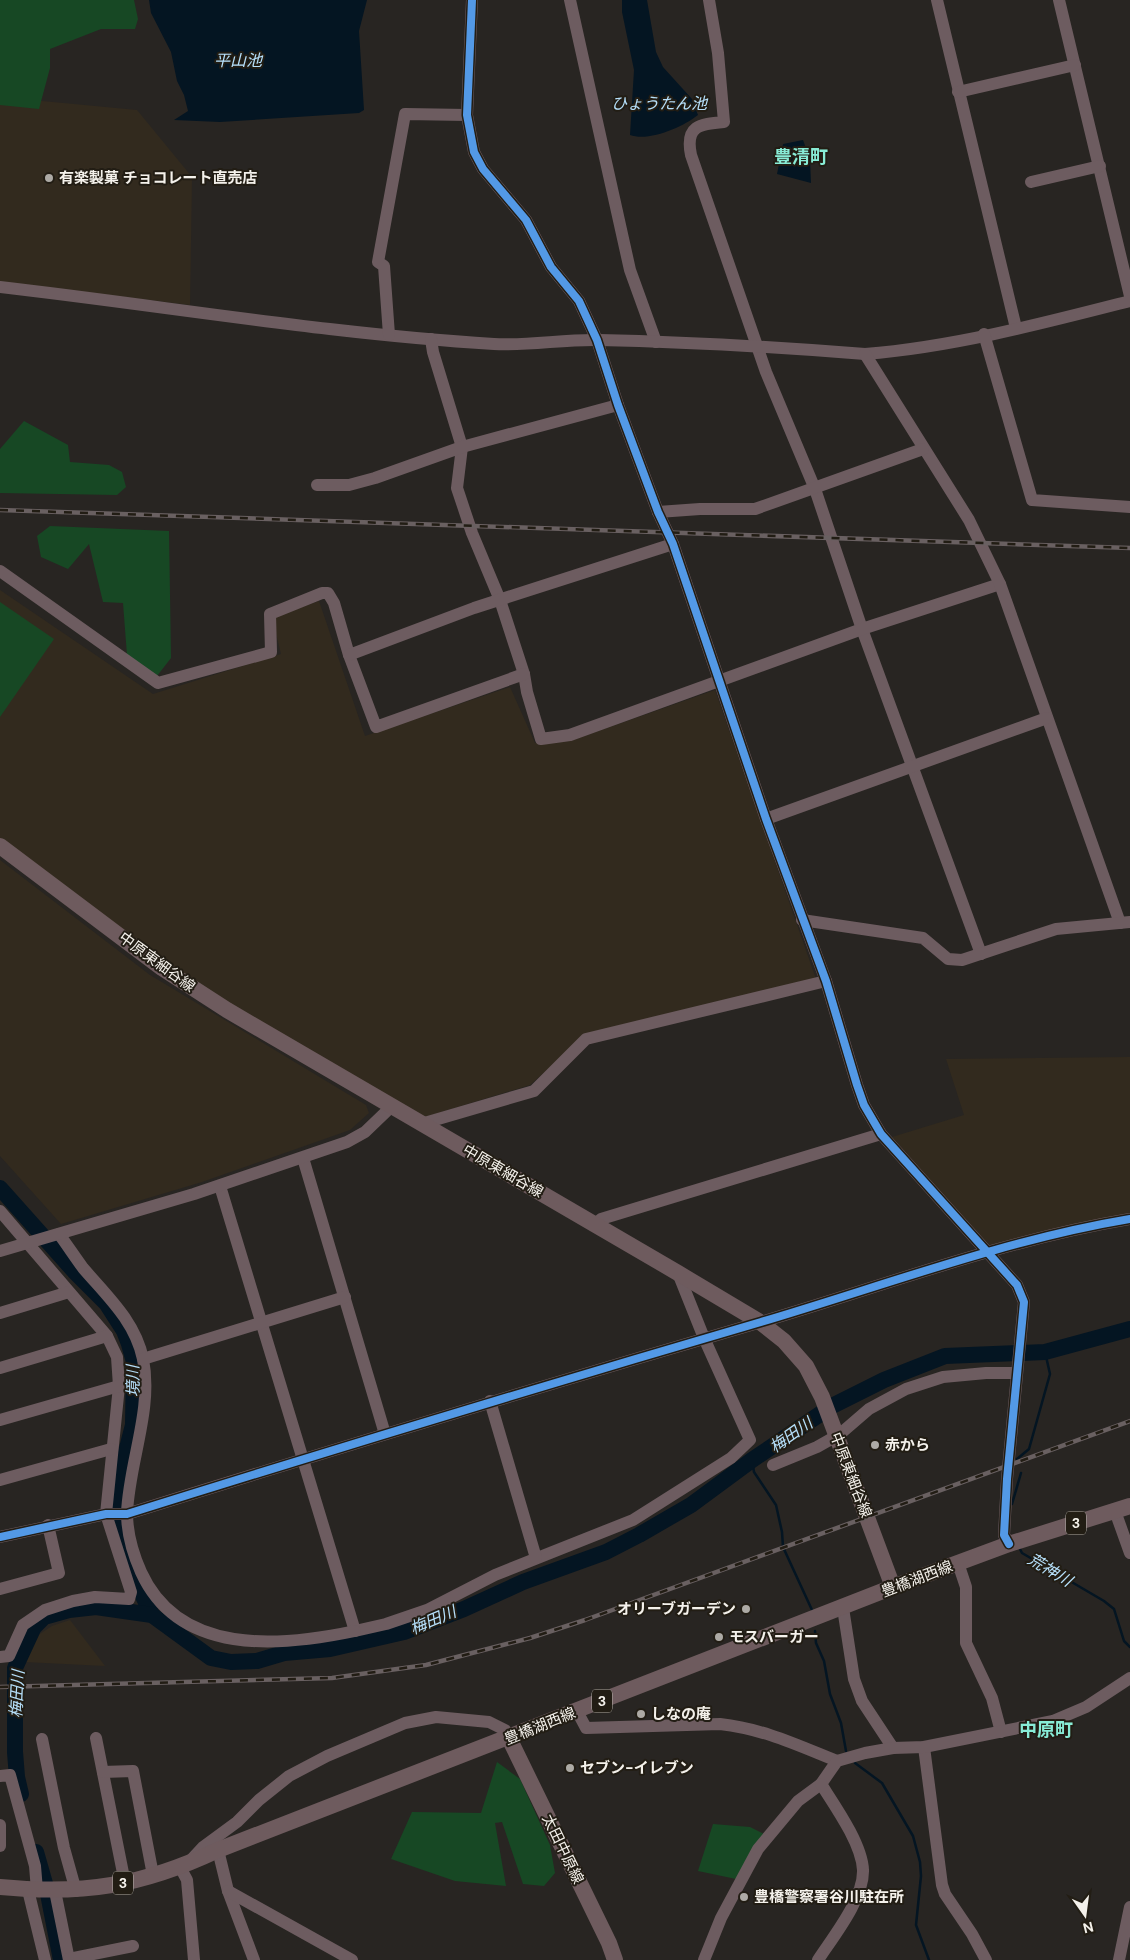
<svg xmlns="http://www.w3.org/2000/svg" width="1130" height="1960" font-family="'DM Sans','Noto Sans JP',sans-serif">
  <rect width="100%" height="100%" fill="#282522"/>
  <g fill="#322a1e">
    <polygon points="0,97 137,110 192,177 190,305 0,282"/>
    <polygon points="0,590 153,694 281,654 272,617 319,601 365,736 510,687 535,743 570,741 715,690 816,979 584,1037 530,1085 422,1118 160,961 0,841"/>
    <polygon points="0,860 150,975 366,1105 369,1113 350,1130 202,1182 61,1224 0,1156"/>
    <polygon points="1130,1057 1130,1215 992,1249 892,1137 964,1115 946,1059"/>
    <polygon points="70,1620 105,1666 25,1662 37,1636 52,1626"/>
  </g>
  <g fill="#174824">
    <polygon points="0,0 134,0 138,19 135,29 101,29 50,49 50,68 39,109 0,105"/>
    <polygon points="24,421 68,445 70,462 109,465 122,472 126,487 117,495 0,493 0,449"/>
    <polygon points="50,526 169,531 171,658 157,676 127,655 123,603 103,602 89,544 68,569 41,557 37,536"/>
    <polygon points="0,602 54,639 0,717"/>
    <polygon points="497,1762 520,1779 550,1845 555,1873 544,1886 523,1884 502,1822 495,1823 506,1886 455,1881 391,1859 412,1812 481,1813"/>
    <polygon points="713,1824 750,1827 764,1834 736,1879 698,1871"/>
  </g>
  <g fill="#041522">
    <polygon points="149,0 367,0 359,31 364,110 359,113 220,122 174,120 188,111 184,95 177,81 171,52 151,13"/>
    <path d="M622,0H647L656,52L663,67L692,99L698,115C683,127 649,142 630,135L634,70L622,12Z"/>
    <polygon points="803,140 810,159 811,183 777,174 783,144"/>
  </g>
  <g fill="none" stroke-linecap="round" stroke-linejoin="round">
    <g stroke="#041522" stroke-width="2.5">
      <polyline points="1017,1459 1029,1449 1050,1374 1045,1352"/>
      <polyline points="752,1460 754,1472 776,1505 782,1532 783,1547 812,1610"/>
      <polyline points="1012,1504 1021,1473"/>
      <polyline points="1019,1547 1022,1553 1104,1601 1114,1609 1124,1641 1130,1647"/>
      <polyline points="815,1631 816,1643 824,1661 830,1694 841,1723 846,1751"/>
      <polyline points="11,1659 18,1658"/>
      <polyline points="855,1763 882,1783 913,1836 920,1862 921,1876 916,1925 929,1960"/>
    </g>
    <g stroke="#041522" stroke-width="16">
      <polyline points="0,1188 74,1271 106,1303 124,1331 129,1344 134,1362 133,1425 124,1460 119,1519 127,1562 152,1615"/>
      <polyline points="21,1794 17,1777 15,1752 15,1668 34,1627 44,1617 69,1610 96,1607 152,1615 211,1658 231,1662 257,1661 284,1653 330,1649 404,1632 464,1609 523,1582 606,1552 639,1535 691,1505 752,1460 832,1406 884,1380 945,1356 1045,1352 1130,1329"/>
      <polyline points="36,1852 48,1894 61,1960"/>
    </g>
    <g stroke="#6d5c60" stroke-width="12">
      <polyline points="472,0 467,115 474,152 483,169 526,220 551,267 579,301 597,340 618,405 658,512 673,544 766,819 826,981 857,1085 864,1105 881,1134 1017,1285 1024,1302 1007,1479 1004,1535 1009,1544"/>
      <polyline points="570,0 630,270 656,342"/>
      <path d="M709,0L718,53L724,122C699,124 685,126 691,155L766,372L815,489L862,629L981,954"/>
      <polyline points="937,0 1016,328"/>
      <polyline points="1059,0 1130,296"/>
      <polyline points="958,92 1075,65"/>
      <polyline points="1031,182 1100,166"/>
      <path d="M0,287C165,306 329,334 494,344C529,346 564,339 599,340C687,342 777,347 865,354C953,347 1044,323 1130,301"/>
      <polyline points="984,334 1032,500 1130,507"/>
      <polyline points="389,335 384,266 378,262 405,114 467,115"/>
      <polyline points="431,339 433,352 462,447 457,488 472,533 500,600 524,674 527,692 541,739 570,735 862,629 1000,584"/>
      <polyline points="865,354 969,520 1000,584 1120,923"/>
      <polyline points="317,485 349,485 375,478 462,447 618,405"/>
      <polyline points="658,512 700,509 755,509 923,449"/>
      <polyline points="0,571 158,683 271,652 270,614 322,593 328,593 334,603 349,655 376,727 524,674"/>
      <polyline points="349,655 474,608 673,544"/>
      <polyline points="766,819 1047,718"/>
      <polyline points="802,920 923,938 948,959 962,960 1056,929 1130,922"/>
      <polyline points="421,1124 534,1091 586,1039 826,981"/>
      <polyline points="303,1158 385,1434"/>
      <polyline points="220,1186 355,1631 386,1624 427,1610 495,1575 633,1520 731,1458 750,1440 704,1338 678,1273"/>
      <polyline points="0,1211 107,1336 117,1357 119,1386 106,1514 131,1592 129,1599 95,1597 73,1601 45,1610 23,1625 9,1656 0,1657"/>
      <polyline points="595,1224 601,1219 881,1134"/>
      <path d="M59,1234C67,1245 75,1257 83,1268C107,1296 135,1321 143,1359C153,1410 129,1462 127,1513C127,1533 133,1554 141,1572C179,1656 279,1647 355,1631"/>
      <polyline points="0,1251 194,1194 347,1142 365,1132 391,1107"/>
      <polyline points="0,1313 69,1292"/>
      <polyline points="143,1359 345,1297"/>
      <polyline points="0,1368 107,1336"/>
      <polyline points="490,1401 536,1558"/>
      <polyline points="0,1420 119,1386"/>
      <polyline points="773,1465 817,1447 840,1434 869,1409 906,1389 943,1377 986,1373 1017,1373"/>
      <polyline points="0,1480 111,1449"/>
      <polyline points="1115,1511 1130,1553"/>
      <path d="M0,1537L106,1514H127C338,1448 549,1384 761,1322C883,1286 1004,1240 1130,1219"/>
      <polyline points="958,1563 966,1587 966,1643 992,1698 1001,1732"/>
      <polyline points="0,1589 59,1573 48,1525"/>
      <polyline points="843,1608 854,1679 862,1701 893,1748"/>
      <path d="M577,1711L586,1728L720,1724C764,1729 797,1745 837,1761"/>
      <polyline points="96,1738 125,1883"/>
      <polyline points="42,1739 64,1848 76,1891"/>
      <polyline points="924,1747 942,1885 945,1894 972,1934 986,1960"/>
      <polyline points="103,1772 133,1771 153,1875"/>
      <polyline points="0,1776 10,1775 35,1866 37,1890"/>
      <polyline points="0,1825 0,1846"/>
      <polyline points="218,1850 228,1891 254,1960"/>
      <polyline points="190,1861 203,1847 237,1822 259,1800 289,1776 327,1756 405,1723 436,1717 489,1722 505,1730 509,1738"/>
      <polyline points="180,1867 187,1880 194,1960"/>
      <polyline points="28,1890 45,1960"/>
      <polyline points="55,1891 69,1960"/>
      <polyline points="228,1891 352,1960"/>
      <polyline points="69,1959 133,1946"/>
      <polyline points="704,1960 721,1918 758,1849 798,1801 821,1784 837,1761 865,1753 893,1748 924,1747 1053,1721 1086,1707 1130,1678"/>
      <path d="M818,1960C833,1937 864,1899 863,1870C862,1844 835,1806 821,1784"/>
      <polyline points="1119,1960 1130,1907"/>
    </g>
    <g stroke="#6e5b5e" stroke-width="16">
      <polyline points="0,846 162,968 227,1010 678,1273 760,1322 784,1341 806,1366 822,1397 893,1587"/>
      <polyline points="509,1738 609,1943 615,1960"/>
      <path d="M0,1887C83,1895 142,1886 218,1850L893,1587L1009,1544L1130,1506"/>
    </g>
    <defs>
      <g id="rail">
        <polyline points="0,510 1130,548"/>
        <polyline points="0,1687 332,1678 426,1665 530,1638 585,1620 1130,1421"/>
      </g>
    </defs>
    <use href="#rail" stroke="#696061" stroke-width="4.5"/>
    <use href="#rail" stroke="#221d14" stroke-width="2.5" stroke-dasharray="8" stroke-linecap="butt"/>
    <defs>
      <g id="cycleway">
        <polyline points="472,0 467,115 474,152 483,169 526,220 551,267 579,301 597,340 618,405 658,512 673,544 766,819 826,981 857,1085 864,1105 881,1134 1017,1285 1024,1302 1007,1479 1004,1535 1009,1544"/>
        <path d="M0,1537L106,1514H127C338,1448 549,1384 761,1322C883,1286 1004,1240 1130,1219"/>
      </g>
    </defs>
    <use href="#cycleway" stroke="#221d14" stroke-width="11"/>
    <use href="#cycleway" stroke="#5399e6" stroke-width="8"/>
  </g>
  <g fill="#adaaa5" stroke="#221d14" stroke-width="2">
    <circle cx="49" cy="178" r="5"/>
    <circle cx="875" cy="1445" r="5"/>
    <circle cx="746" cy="1609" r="5"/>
    <circle cx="719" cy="1637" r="5"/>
    <circle cx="641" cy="1714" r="5"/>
    <circle cx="570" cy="1768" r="5"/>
    <circle cx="744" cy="1897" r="5"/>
  </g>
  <g text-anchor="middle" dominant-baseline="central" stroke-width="4" stroke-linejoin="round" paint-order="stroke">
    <g fill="#221d14" stroke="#b5b1aa" stroke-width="1">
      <rect x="1066" y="1511.5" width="20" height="23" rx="4"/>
      <rect x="592" y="1689.5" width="20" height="23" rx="4"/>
      <rect x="113" y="1871.5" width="20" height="23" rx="4"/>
    </g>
    <g font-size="14" font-weight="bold" fill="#f4f1eb">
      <text x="1076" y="1523">3</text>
      <text x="602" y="1701">3</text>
      <text x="123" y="1883">3</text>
    </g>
    <g font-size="15" font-weight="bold" fill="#f4f1eb" stroke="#221d14" text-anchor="start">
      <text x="59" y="178">有楽製菓 チョコレート直売店</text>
      <text x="885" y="1445">赤から</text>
      <text x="736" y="1609" text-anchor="end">オリーブガーデン</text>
      <text x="729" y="1637">モスバーガー</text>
      <text x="651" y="1714">しなの庵</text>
      <text x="580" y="1768">セブン-イレブン</text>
      <text x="754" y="1897">豊橋警察署谷川駐在所</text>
    </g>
    <g font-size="15" fill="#f4f1eb" stroke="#221d14">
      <text transform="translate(157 962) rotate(36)">中原東細谷線</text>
      <text transform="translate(503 1171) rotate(30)">中原東細谷線</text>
      <text transform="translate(851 1475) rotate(69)">中原東細谷線</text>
      <text transform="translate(917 1579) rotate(-21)">豊橋湖西線</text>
      <text transform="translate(540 1726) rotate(-22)">豊橋湖西線</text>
      <text transform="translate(563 1849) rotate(64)">太田中原線</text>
    </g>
    <g font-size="16" font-style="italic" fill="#b6e0fb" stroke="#221d14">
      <text x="238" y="60">平山池</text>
      <text x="659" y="103">ひょうたん池</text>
      <text transform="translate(133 1381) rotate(-91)">境川</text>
      <text transform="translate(791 1435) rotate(-35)">梅田川</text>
      <text transform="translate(1050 1570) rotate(31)">荒神川</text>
      <text transform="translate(433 1620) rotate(-23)">梅田川</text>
      <text transform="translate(17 1694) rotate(-87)">梅田川</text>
    </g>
    <g font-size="18" font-weight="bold" fill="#88ecd6" stroke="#221d14">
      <text x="801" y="157">豊清町</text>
      <text x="1046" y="1730">中原町</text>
    </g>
  </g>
  <g transform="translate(1085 1915) rotate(166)" stroke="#221d14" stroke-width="4" paint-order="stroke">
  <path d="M0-4L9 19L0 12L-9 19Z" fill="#f4f1eb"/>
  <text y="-8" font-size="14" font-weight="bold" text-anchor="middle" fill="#f4f1eb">N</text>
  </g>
</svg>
